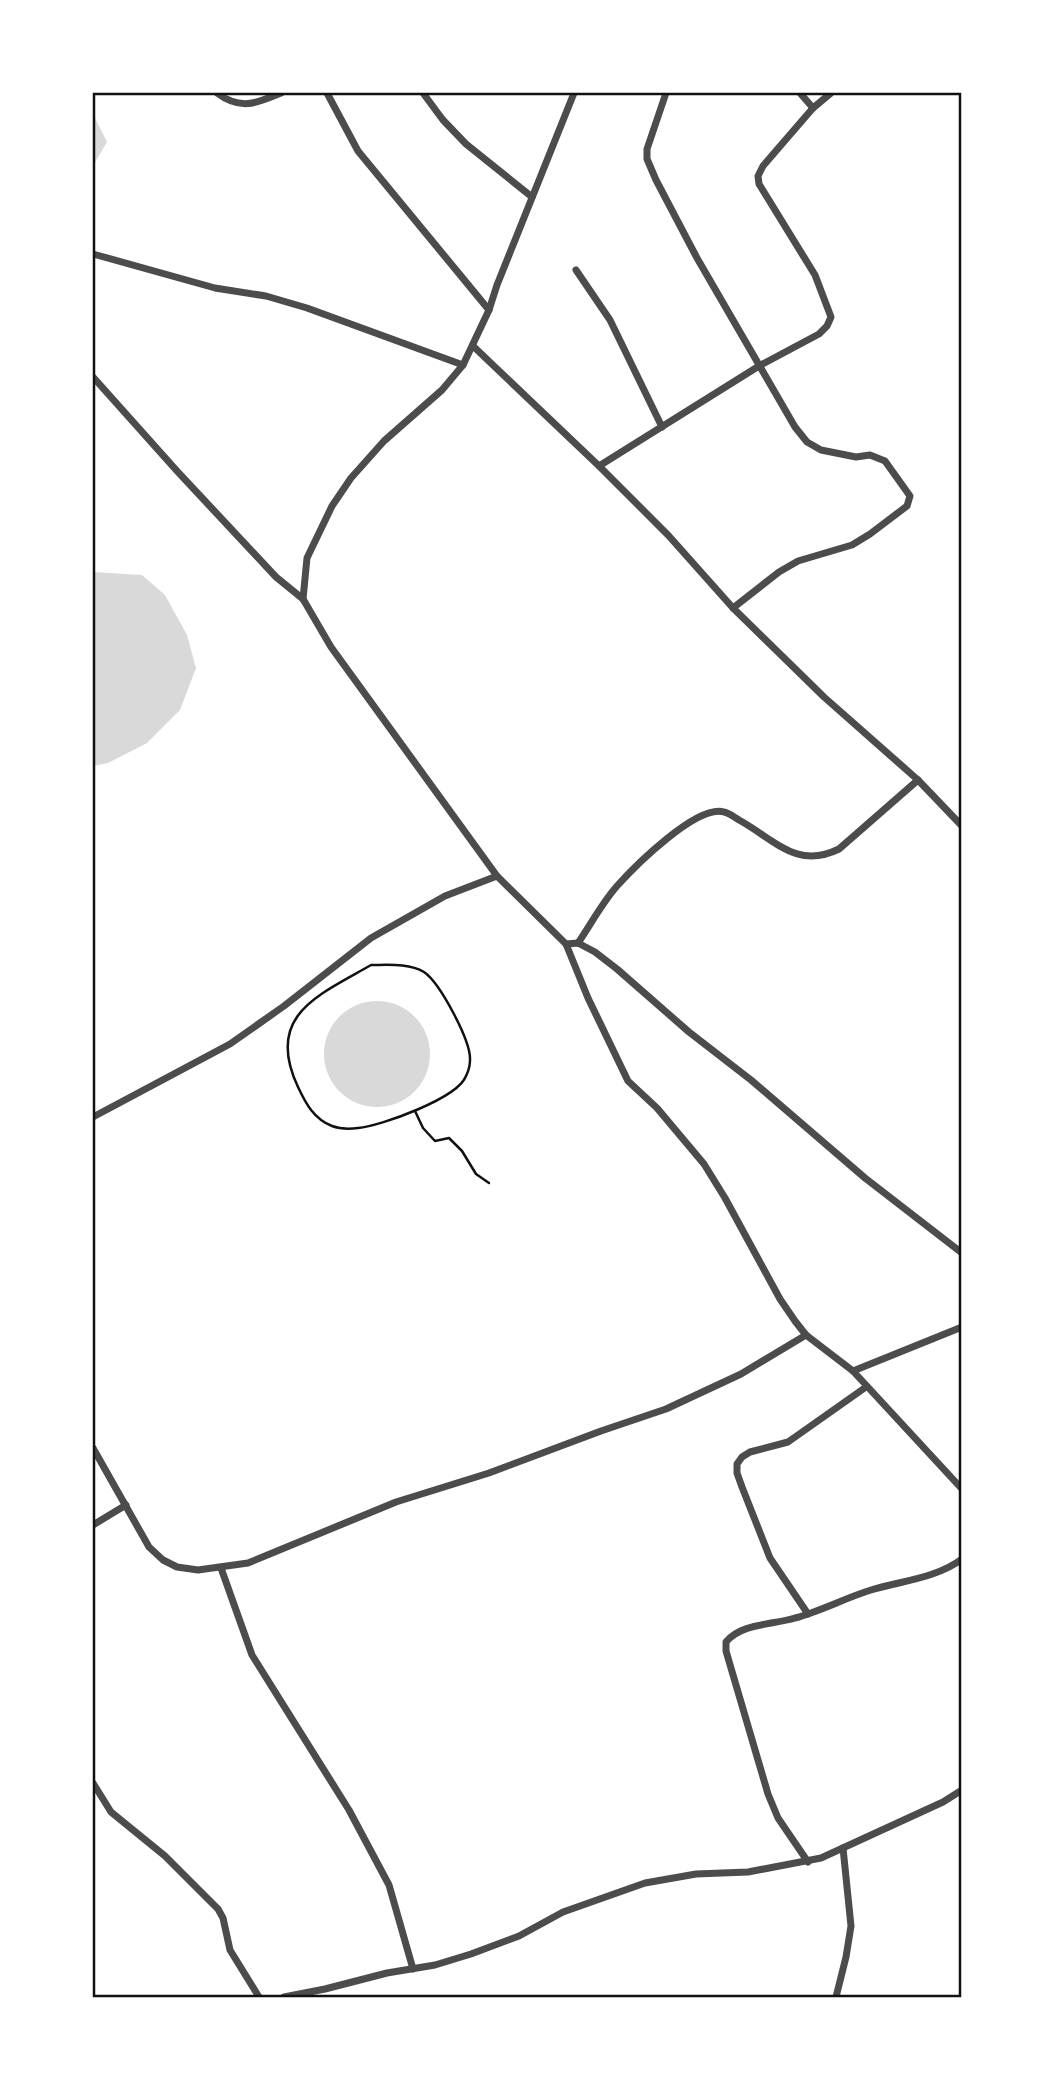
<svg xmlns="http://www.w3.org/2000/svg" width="1055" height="2090" font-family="'Alegreya Sans',sans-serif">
  <rect width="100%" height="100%" fill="#fff"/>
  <g fill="#d9d9d9">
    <polygon points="93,114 107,142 93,166"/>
    <polygon points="93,572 142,575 165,595 187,635 196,668 180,710 147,743 108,763 93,766"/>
    <circle cx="377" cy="1054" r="53"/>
  </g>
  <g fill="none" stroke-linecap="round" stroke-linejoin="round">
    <g stroke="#111" stroke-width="2.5">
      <path d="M371,965C388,965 409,963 424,972C440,983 471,1041 470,1060C470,1065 468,1072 466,1076C458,1098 381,1126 358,1128C350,1129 340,1129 332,1126C314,1119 306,1104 298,1087C264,1015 319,995 371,965Z"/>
      <polyline points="415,1111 423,1128 435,1141 449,1138 462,1151 476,1174 489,1183"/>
    </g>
    <g stroke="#4c4c4c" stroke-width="7">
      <path d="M217,93C241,111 257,103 281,93"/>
      <polyline points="327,93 358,151 489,310"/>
      <polyline points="423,93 443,120 466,144 532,197"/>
      <polyline points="574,93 497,285 489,310 463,365 442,390 384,441 351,478 332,506 307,558 303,599 331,647 497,876 566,944 588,998 628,1081 657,1108 704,1164 725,1198 780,1299 795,1321 806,1335 853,1371 962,1489"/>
      <polyline points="666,93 647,149 647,159 656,180 697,258 795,427 807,442 821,450 856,457 870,455 885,461 910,496 907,506 870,534 852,545 798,561 779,572 733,608"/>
      <polyline points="800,93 813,108"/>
      <polyline points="93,254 215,288 266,296 307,308 463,365"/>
      <polyline points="576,270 610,320 662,427"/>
      <polyline points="473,346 599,466 668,535 733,608 824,697 918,780 962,826"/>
      <polyline points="93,377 177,471 276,577 303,599"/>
      <polyline points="599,466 759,366 819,334 827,326 831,317 815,275 759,184 758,176 763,166 813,108 831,93"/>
      <path d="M578,943C591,924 602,903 617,886C635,866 697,804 724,812C729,813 734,817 739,820C774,839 796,870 839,849L918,780"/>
      <polyline points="566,944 578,943 595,952 617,969 689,1032 751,1080 865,1178 962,1253"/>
      <polyline points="93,1117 230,1044 284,1006 371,938 445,896 497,876"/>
      <polyline points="853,1371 962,1327"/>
      <polyline points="93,1448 149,1547 163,1560 177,1567 198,1570 248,1563 396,1502 489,1473 601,1431 666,1409 741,1374 806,1335"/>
      <polyline points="93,1525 126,1505"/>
      <polyline points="221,1568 252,1655 349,1810 389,1885 413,1969"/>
      <polyline points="808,1614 770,1558 742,1487 737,1473 737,1464 742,1457 750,1452 788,1442 866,1387"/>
      <polyline points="93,1783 111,1812 165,1856 218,1909 223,1918 230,1950 259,1997"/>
      <path d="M808,1862L778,1818L768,1794L726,1651V1642C741,1623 773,1625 795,1618C821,1611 845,1598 871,1590C901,1581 937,1578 962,1559"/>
      <polyline points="284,1997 325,1989 387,1973 435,1965 471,1954 519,1936 563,1912 645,1883 696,1874 748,1872 821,1858 943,1802 962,1790"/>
      <polyline points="836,1997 846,1957 851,1926 843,1848"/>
    </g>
  </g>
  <rect width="1055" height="2090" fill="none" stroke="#ffffff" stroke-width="189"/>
  <rect x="94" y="94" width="866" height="1902" fill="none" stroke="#111" stroke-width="2.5"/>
</svg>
